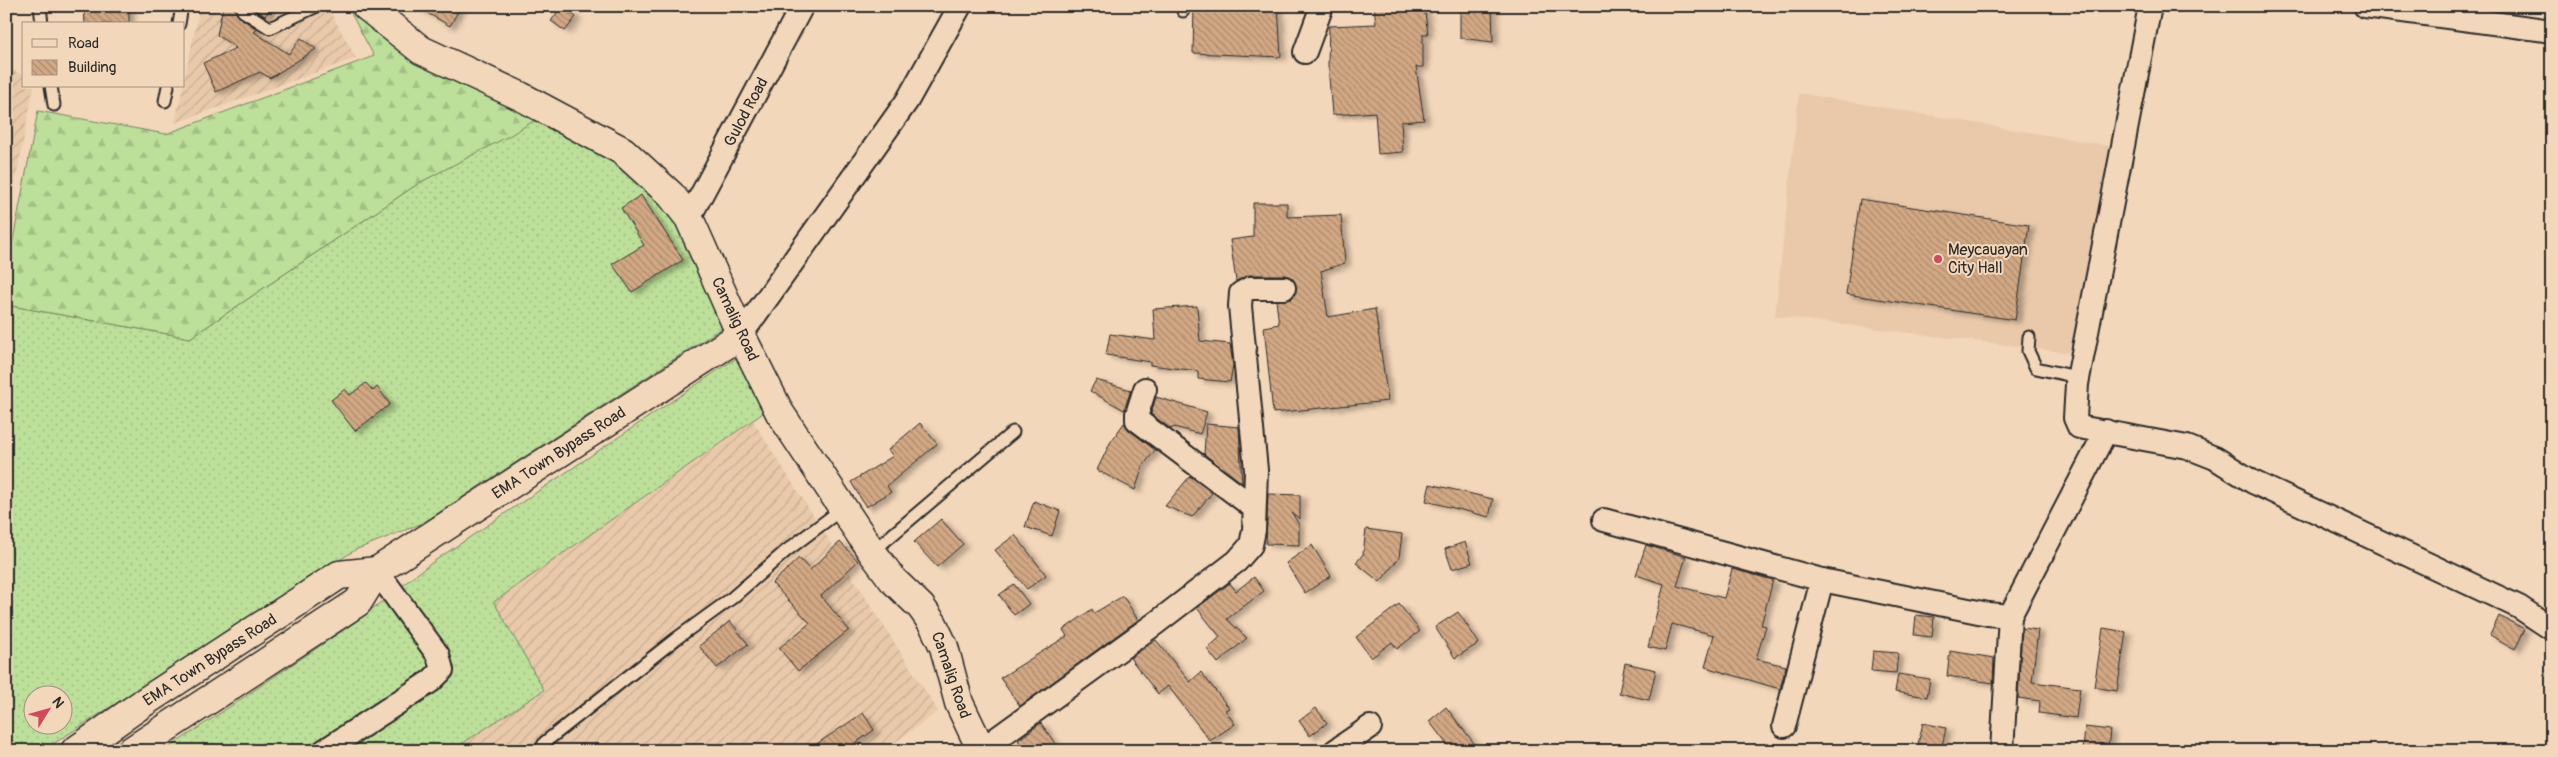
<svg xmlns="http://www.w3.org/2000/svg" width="2558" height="757" font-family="Pangolin,sans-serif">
  <defs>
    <pattern id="industrial-furrows" width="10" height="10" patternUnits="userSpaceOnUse" patternTransform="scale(1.25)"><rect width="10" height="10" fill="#e9c9aa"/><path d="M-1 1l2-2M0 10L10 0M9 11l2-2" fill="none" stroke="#c8ad92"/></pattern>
    <pattern id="grass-dots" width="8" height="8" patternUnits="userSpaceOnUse" patternTransform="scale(1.25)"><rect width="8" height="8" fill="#bcdf99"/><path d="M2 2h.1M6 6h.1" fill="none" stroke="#a2c084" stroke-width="1.8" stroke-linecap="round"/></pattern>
    <pattern id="forest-firs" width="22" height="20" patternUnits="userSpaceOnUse" patternTransform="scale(1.25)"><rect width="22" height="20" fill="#bcdf99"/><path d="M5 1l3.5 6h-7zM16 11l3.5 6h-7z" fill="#a2c084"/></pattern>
    <pattern id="building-back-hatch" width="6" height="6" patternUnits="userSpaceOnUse" patternTransform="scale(1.25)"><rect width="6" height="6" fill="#d2a884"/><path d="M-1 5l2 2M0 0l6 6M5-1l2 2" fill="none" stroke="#ab896c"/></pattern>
    <filter id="shadow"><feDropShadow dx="5.5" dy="3" stdDeviation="2.5" flood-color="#0004"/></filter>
  </defs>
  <rect width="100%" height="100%" fill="#f3d7ba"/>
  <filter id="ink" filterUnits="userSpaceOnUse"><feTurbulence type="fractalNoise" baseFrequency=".02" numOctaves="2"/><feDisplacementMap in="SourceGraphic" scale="10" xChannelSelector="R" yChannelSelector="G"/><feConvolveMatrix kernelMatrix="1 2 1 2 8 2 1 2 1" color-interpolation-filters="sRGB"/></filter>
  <g filter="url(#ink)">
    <polygon fill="#e9c9aa" points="1799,93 2111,146 2079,354 1775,316"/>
    <g fill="url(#industrial-furrows)">
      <polygon points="200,6 327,6 356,58 175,123"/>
      <polygon points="6,68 24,75 24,86 34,86 6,229"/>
      <polygon points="753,421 938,711 883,751 451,751 543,690 494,602"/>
    </g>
    <g fill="url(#grass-dots)" stroke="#748562" fill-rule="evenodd">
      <path d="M550,111L671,195L734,320L423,523L355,550L42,751H6V305L190,338L419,183ZM32,694H62V724H32Z"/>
      <polygon points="748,350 776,404 494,602 544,690 451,751 164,751 354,623 430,564"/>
    </g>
    <polygon fill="url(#forest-firs)" stroke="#748562" points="347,6 366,6 550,111 509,136 419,183 190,338 6,305 6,276 38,111 166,134 374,56"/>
    <g fill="url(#building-back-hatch)" stroke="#2b2b2b" filter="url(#shadow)">
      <polygon points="84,6 129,6 129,24 85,24"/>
      <polygon points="223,6 234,6 239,17 257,29 254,32 289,54 301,38 316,49 270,78 260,72 216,92 203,63 236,48 217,35"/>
      <polygon points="250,6 272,6 265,16"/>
      <polygon points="415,6 461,6 450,26"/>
      <polygon points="562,6 576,17 565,31 551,21"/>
      <polygon points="1194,6 1278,6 1281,57 1193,53"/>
      <polygon points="1374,6 1424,6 1428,34 1423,34 1423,67 1416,67 1424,120 1401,122 1403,152 1378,154 1375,112 1332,115 1328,64 1329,26 1376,24"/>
      <polygon points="1460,6 1492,6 1493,42 1460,38"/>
      <polygon points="641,195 683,260 632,292 612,264 644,245 621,208"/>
      <polygon points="1860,199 2029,225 2015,320 1846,294"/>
      <polygon points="1253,203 1287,203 1287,217 1341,215 1345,263 1321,271 1328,317 1375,309 1388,401 1273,413 1264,327 1279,324 1276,301 1291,299 1297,288 1291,277 1284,275 1250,275 1236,281 1230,240 1253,237"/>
      <polygon points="1197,306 1200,341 1230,344 1233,365 1230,382 1198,379 1198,371 1150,365 1150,362 1106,355 1110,334 1155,340 1153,309"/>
      <polygon points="1096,380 1131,390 1124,410 1090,391"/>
      <polygon points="366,383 373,391 377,387 390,404 355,431 331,400 345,389 350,395"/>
      <polygon points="1156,397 1207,412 1200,434 1174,427 1171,429 1151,414"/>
      <polygon points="920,423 937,444 887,486 891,492 866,507 851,482 893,456 888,450"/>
      <polygon points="1124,423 1129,430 1155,450 1143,466 1135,490 1097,470 1110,443"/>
      <polygon points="1206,424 1239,427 1242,483 1204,454"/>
      <polygon points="1190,476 1212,493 1192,517 1165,506"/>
      <polygon points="1430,484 1493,499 1489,517 1426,501"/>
      <polygon points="1268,494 1300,495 1300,519 1292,513 1299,525 1299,545 1266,544"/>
      <polygon points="1034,501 1060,511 1052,536 1025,527"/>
      <polygon points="941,519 963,544 937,567 914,542"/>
      <polygon points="1366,529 1402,534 1399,558 1380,582 1356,563 1363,554"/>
      <polygon points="1015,535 1046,575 1027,589 995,550"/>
      <polygon points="840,542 858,561 821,596 849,630 798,671 779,648 810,623 772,583 799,558 810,570"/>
      <polygon points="1465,542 1472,563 1452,569 1445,549"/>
      <polygon points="1312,545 1331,576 1305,593 1286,563"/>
      <polygon points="1646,545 1686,557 1677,586 1724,598 1732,569 1773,580 1761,625 1766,626 1756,659 1786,666 1780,689 1705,667 1714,635 1672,624 1665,651 1648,647 1664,584 1636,575"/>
      <polygon points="1254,577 1264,591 1227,619 1247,638 1218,663 1207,649 1220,637 1197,608 1230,583 1236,591"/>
      <polygon points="1014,584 1029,604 1014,615 999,595"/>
      <polygon points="1123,596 1138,620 1020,706 1000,678 1067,636 1063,630 1092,609 1094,613"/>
      <polygon points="1399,604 1420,631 1397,649 1392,642 1371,658 1356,637"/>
      <polygon points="1458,612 1479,643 1455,658 1435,627"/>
      <polygon points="1916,615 1934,617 1932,637 1914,635"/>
      <polygon points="2499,616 2525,629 2515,649 2490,635"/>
      <polygon points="730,621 748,644 717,668 699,646"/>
      <polygon points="2022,628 2038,630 2032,682 2080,688 2076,718 2039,713 2040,701 2018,698"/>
      <polygon points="2103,628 2126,632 2117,691 2094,687"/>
      <polygon points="1156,640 1190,682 1201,672 1229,708 1225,710 1235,724 1210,741 1168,686 1158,694 1130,658"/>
      <polygon points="1873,651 1898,653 1896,673 1871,671"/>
      <polygon points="1950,651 1994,658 1993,683 1947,676"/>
      <polygon points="1625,663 1656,670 1649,700 1619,693"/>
      <polygon points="1898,674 1930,679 1927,697 1895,692"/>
      <polygon points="1446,707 1480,751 1452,751 1429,721"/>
      <polygon points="1316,708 1327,723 1310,736 1299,721"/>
      <polygon points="863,713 874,730 844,751 806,751"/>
      <polygon points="1041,723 1060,751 1025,751 1018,740"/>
      <polygon points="1923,723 1946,728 1941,751 1921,751 1922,745 1918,744"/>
      <polygon points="2085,727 2110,730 2108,751 2083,751"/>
    </g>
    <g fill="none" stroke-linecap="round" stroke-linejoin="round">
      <defs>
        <g id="service">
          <polyline points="40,6 42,24"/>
          <polyline points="241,6 243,11 270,28 317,6"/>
          <polyline points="1183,11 1183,6"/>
          <polyline points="179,24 182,6"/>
          <polyline points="51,86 54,105"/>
          <polyline points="165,101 168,86"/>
          <polyline points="2029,337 2028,351 2036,368 2068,375 2077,384"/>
          <polyline points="872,552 1013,432"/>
          <polyline points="540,751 545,742 677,638 732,598 786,551 842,509"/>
        </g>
        <g id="minor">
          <polyline points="2150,6 2077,384 2075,418 2079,427 2187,447 2215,458 2253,482 2519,607 2552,629"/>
          <polyline points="2365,6 2552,31"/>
          <polyline points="1305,52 1322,6"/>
          <polyline points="689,218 802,6"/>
          <polyline points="741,335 907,101 960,6"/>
          <polyline points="1145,389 1137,414 1137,420 1253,507"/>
          <polyline points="1604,520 1822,580 1988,614 2010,616 2106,431"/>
          <polyline points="1784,726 1822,580"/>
          <polyline points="981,750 1156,623 1237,561 1251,545 1254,530 1256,470 1240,306 1241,293 1250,288 1284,288"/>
          <polyline points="324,751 431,681 442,670 438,655 377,571"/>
          <polyline points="1335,751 1370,727"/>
          <polyline points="2002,751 2010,616"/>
        </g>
        <g id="tertiary">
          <polyline points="75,751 146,701 339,575 377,571"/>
          <polyline points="131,751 358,602 377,571 741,335"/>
        </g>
        <polyline id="secondary" points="366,6 421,50 520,96 623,151 671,195 689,218 741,335 780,413 872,552 893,580 921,607 933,624 944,647 959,703 982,751"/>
      </defs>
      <use href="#service" stroke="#2b2b2b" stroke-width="15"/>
      <use href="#minor" stroke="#2b2b2b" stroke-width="26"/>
      <use href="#tertiary" stroke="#2b2b2b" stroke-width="31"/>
      <use href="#secondary" stroke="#2b2b2b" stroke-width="31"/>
      <use href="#service" stroke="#f3d7ba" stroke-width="11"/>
      <use href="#minor" stroke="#f3d7ba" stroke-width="22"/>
      <use href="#tertiary" stroke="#f3d7ba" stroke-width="28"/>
      <use href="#secondary" stroke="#f3d7ba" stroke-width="28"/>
    </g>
  </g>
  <circle fill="#d1495b" stroke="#f3d7ba" stroke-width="2" cx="1938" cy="259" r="5"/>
  <g text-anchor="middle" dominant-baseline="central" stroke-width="4" stroke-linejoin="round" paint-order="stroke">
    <g font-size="16" fill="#2b2b2b" stroke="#f3d7ba">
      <text transform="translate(746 112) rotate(-62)">Gulod Road</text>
      <text transform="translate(735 319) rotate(65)">Camalig Road</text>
      <text transform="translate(559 453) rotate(-33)">EMA Town Bypass Road</text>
      <text transform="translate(210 660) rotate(-33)">EMA Town Bypass Road</text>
      <text transform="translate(951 675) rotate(71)">Camalig Road</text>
    </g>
    <g font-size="16" fill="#2b2b2b" stroke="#f3d7ba" text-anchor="start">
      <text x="1948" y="250">Meycauayan<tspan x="1948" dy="18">City Hall</tspan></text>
    </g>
  </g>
  <rect width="2558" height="757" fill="none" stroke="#f3d7ba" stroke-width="25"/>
  <rect x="12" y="12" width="2533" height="732" fill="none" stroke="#2b2b2b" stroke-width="2" filter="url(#ink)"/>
  <rect x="22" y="22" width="162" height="65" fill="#f3d7ba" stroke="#a39281"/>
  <rect x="32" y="39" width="25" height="8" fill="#f3d7ba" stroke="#a39281"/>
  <text x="68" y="48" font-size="15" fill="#2b2b2b">Road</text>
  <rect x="32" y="60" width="25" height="15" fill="url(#building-back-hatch)" stroke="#a39281"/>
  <text x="68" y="72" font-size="15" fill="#2b2b2b">Building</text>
  <g transform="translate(48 710) rotate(53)"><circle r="24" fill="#f3d7ba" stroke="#a39281"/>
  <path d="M0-4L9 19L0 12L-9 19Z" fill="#d1495b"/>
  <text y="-8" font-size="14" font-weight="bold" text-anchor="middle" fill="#2b2b2b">N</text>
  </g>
</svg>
